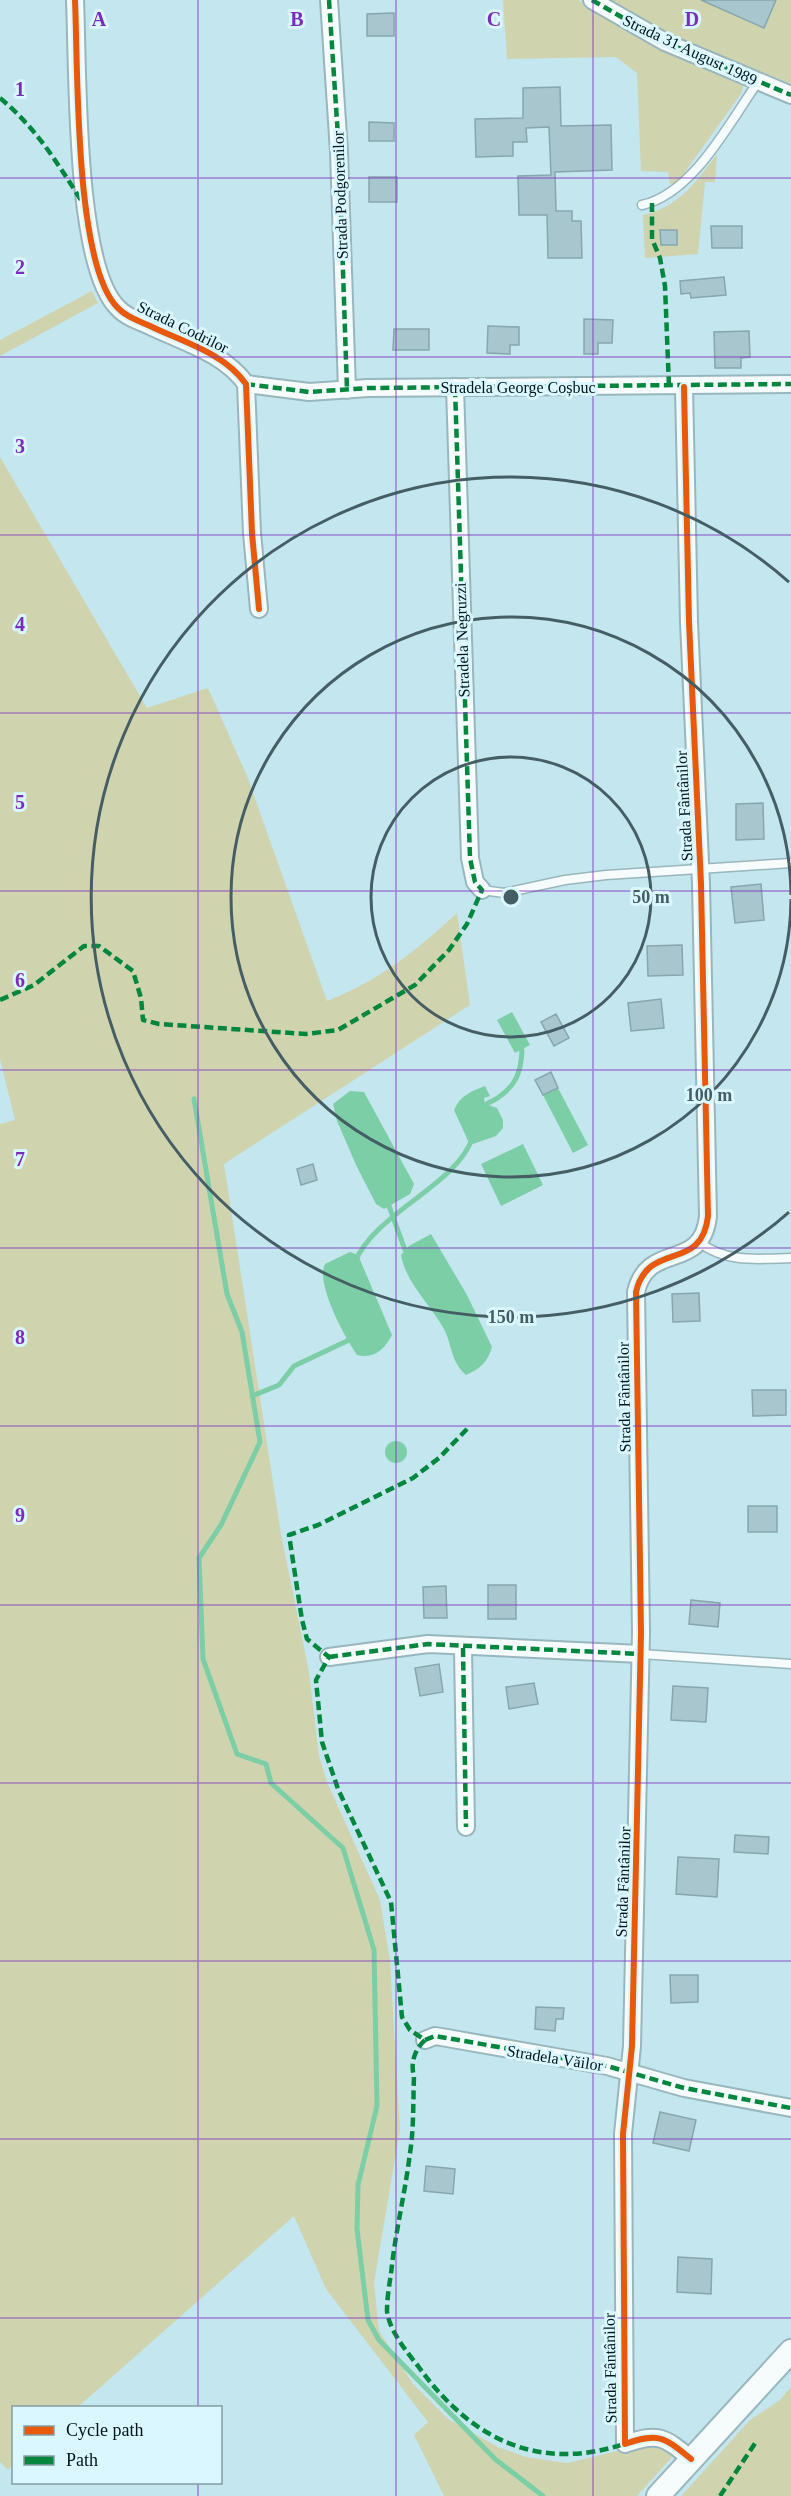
<svg xmlns="http://www.w3.org/2000/svg" width="791" height="2496" font-family="Georgia,serif">
  <rect width="100%" height="100%" fill="#c4e6ee"/>
  <g fill="#cfd4af">
    <polygon points="503,0 578,0 649,41 744,84 741,94 677,183 670,184 668,172 641,171 637,73 616,57 507,59"/>
    <polygon points="606,0 791,0 791,84 652,28"/>
    <path d="M717,154L715,182H705L698,254L645,258L643,215C679,207 696,182 717,154Z"/>
    <polygon points="92,291 98,303 0,356 0,340"/>
    <path d="M0,457L147,708L208,688L247,776L327,1001C380,980 416,951 457,913L470,1005L224,1164L281,1534L309,1672L319,1756L327,1782L380,1900L390,1961L400,2129L374,2283L379,2331L413,2384L448,2419L498,2447L526,2457L567,2463L655,2442L674,2455L637,2496H444L414,2435L428,2422L326,2289L294,2216L78,2407L14,2408L13,2465L8,2470L0,2462V1124L15,1120L0,1059Z"/>
    <polygon points="791,2387 791,2496 681,2496 750,2420 780,2400"/>
  </g>
  <g fill="#7ccea6">
    <polygon points="512,1012 530,1045 515,1053 497,1020"/>
    <path d="M485,1086L490,1096L484,1098L485,1104L497,1108L503,1120V1128L496,1136L470,1145L454,1110C460,1096 471,1091 485,1086Z"/>
    <polygon points="558,1088 588,1145 573,1153 543,1095"/>
    <polygon points="350,1091 364,1092 414,1184 410,1194 384,1209 376,1204 357,1167 337,1121 333,1104"/>
    <polygon points="523,1144 543,1185 501,1206 481,1164"/>
    <path d="M431,1234L467,1295L492,1347C487,1363 481,1368 466,1375C451,1362 452,1345 444,1329C430,1304 406,1283 401,1255L409,1246Z"/>
    <path d="M350,1252L358,1255L392,1335C384,1350 374,1359 357,1355C345,1338 315,1283 325,1264Z"/>
    <circle cx="396" cy="1452" r="11"/>
  </g>
  <g fill="none" stroke-linecap="round" stroke-linejoin="round">
    <g stroke="#7ccea6" stroke-width="5">
      <polyline points="194,1099 227,1294 242,1332 260,1442 221,1525 199,1558 203,1659 237,1754 266,1764 271,1783 343,1848 374,1950 377,2106 358,2185 357,2229 368,2320 379,2340 495,2459 543,2496"/>
      <path d="M482,1111C485,1103 489,1103 496,1099C516,1086 521,1073 522,1050"/>
      <polyline points="389,1206 405,1250"/>
      <path d="M355,1262C375,1213 455,1186 472,1139"/>
      <polyline points="252,1396 279,1385 294,1366 347,1341 351,1336"/>
    </g>
  </g>
  <g fill="#a7c6cd" stroke="#87a6ad" stroke-width="1.5">
    <polygon points="701,0 776,0 764,28"/>
    <polygon points="394,13 394,36 367,36 367,14"/>
    <polygon points="560,87 561,126 611,125 612,170 555,172 556,211 572,211 572,221 581,221 582,258 548,258 547,215 519,215 518,176 551,175 549,127 526,128 527,142 513,142 513,156 476,157 475,119 523,118 523,88"/>
    <polygon points="369,122 394,123 394,141 369,141"/>
    <rect x="369" y="177" width="28" height="25"/>
    <polygon points="711,226 742,226 742,248 712,248"/>
    <polygon points="660,230 677,230 677,245 661,245"/>
    <polygon points="724,277 726,295 691,298 690,293 681,294 680,281"/>
    <polygon points="584,319 613,320 612,343 598,343 598,354 584,354"/>
    <polygon points="488,326 519,327 519,345 510,345 510,354 487,353"/>
    <polygon points="394,329 429,329 429,350 393,350"/>
    <polygon points="749,331 750,357 741,358 741,368 715,368 714,332"/>
    <polygon points="763,803 764,839 736,840 736,804"/>
    <polygon points="761,884 764,920 735,923 731,887"/>
    <polygon points="682,945 683,975 648,976 647,946"/>
    <polygon points="661,999 664,1028 631,1031 628,1003"/>
    <polygon points="556,1014 569,1038 554,1046 541,1022"/>
    <polygon points="551,1072 558,1088 543,1095 535,1080"/>
    <polygon points="313,1164 317,1180 301,1185 297,1169"/>
    <polygon points="699,1293 700,1321 673,1322 672,1294"/>
    <polygon points="752,1390 786,1390 786,1415 753,1416"/>
    <rect x="748" y="1506" width="29" height="26"/>
    <rect x="488" y="1585" width="28" height="34"/>
    <polygon points="446,1586 447,1618 424,1618 423,1587"/>
    <polygon points="691,1600 720,1603 718,1627 689,1624"/>
    <polygon points="439,1664 443,1692 420,1696 415,1668"/>
    <polygon points="534,1683 538,1704 509,1709 506,1687"/>
    <polygon points="673,1686 708,1688 706,1722 671,1720"/>
    <polygon points="735,1835 769,1837 768,1854 734,1852"/>
    <polygon points="678,1857 719,1859 717,1897 676,1894"/>
    <polygon points="670,1975 698,1975 698,2002 671,2003"/>
    <polygon points="536,2007 564,2008 563,2019 556,2019 555,2031 535,2029"/>
    <polygon points="660,2112 696,2120 689,2151 653,2143"/>
    <polygon points="426,2166 455,2169 453,2194 424,2191"/>
    <polygon points="678,2257 712,2259 711,2294 677,2292"/>
  </g>
  <g fill="none" stroke-linecap="round" stroke-linejoin="round">
    <defs>
      <g id="lane">
        <path d="M642,205C693,194 729,123 758,82"/>
        <polyline points="482,890 504,893 565,880 606,875 791,863"/>
        <path d="M700,1243C727,1263 758,1259 791,1258"/>
        <polyline points="641,1654 791,1664"/>
      </g>
      <g id="street">
        <path d="M75,0C78,64 74,266 118,308C126,317 139,321 150,326C183,342 224,353 246,384L252,533L259,609"/>
        <polyline points="329,0 339,152 347,390"/>
        <polyline points="592,0 665,42 791,95"/>
        <polyline points="246,384 309,392 368,388 791,384"/>
        <polyline points="455,387 470,858 475,882 482,890"/>
        <path d="M684,387L689,622L701,884L708,1216C702,1273 648,1240 636,1292L641,1633L632,2046L623,2134L625,2444C659,2432 664,2437 691,2459"/>
        <polyline points="463,1648 466,1827"/>
        <polyline points="329,1657 428,1644 641,1654"/>
        <polyline points="425,2040 435,2036 447,2038 607,2066 684,2088 791,2108"/>
      </g>
      <polyline id="secondary" points="658,2496 791,2351"/>
    </defs>
    <use href="#lane" stroke="#98b6bd" stroke-width="11"/>
    <use href="#street" stroke="#98b6bd" stroke-width="20"/>
    <use href="#secondary" stroke="#98b6bd" stroke-width="26"/>
    <use href="#lane" stroke="#f6fbfc" stroke-width="8"/>
    <use href="#street" stroke="#f6fbfc" stroke-width="16"/>
    <use href="#secondary" stroke="#f6fbfc" stroke-width="22"/>
    <g stroke="#00873e" stroke-width="4.5" stroke-dasharray="9 4.5" stroke-linecap="butt">
      <polyline points="329,0 339,152 347,390"/>
      <polyline points="592,0 665,42 791,95"/>
      <path d="M0,98C36,128 56,161 81,200"/>
      <polyline points="652,203 652,239 660,258 665,286 669,387"/>
      <polyline points="246,384 309,392 368,388 791,384"/>
      <polyline points="0,1000 34,985 84,946 99,946 133,971 141,998 143,1020 159,1024 306,1034 338,1030 415,985 449,950 467,924 482,890 475,882 470,858 455,387"/>
      <path d="M467,1429L439,1458L413,1478L318,1525L289,1535L302,1620L307,1639L329,1657L316,1680L322,1742L338,1789L391,1902L402,2017L410,2030L425,2040C415,2049 410,2063 414,2076C413,2101 414,2128 410,2153C405,2194 395,2233 391,2274C389,2286 387,2299 387,2311C389,2330 406,2351 418,2366C471,2440 540,2474 630,2442"/>
      <polyline points="463,1648 466,1827"/>
      <polyline points="329,1657 428,1644 641,1654"/>
      <polyline points="425,2040 435,2036 447,2038 607,2066 684,2088 791,2108"/>
      <polyline points="720,2496 756,2442"/>
    </g>
    <defs>
      <g id="cycleway">
        <path d="M75,0C78,64 74,266 118,308C126,317 139,321 150,326C183,342 224,353 246,384L252,533L259,609"/>
        <path d="M684,387L689,622L701,884L708,1216C702,1273 648,1240 636,1292L641,1633L632,2046L623,2134L625,2444C659,2432 664,2437 691,2459"/>
      </g>
    </defs>
    <use href="#cycleway" stroke="#daf7ff" stroke-width="10"/>
    <use href="#cycleway" stroke="#e8590c" stroke-width="6"/>
  </g>
  <path fill="none" stroke="#7b2cbf" stroke-width="1.5" stroke-opacity="0.55" d="M198,0V2408M396,0V2496M593,0V2496M0,178H791M0,357H791M0,535H791M0,713H791M0,891H791M0,1070H791M0,1248H791M0,1426H791M0,1605H791M0,1783H791M0,1961H791M0,2139H791M0,2318H791M198,2482V2496"/>
  <g fill="none" stroke="#455e65" stroke-width="3">
    <circle cx="511" cy="897" r="140"/>
    <path d="M791 899A280 280 0 1 1 791 895"/>
    <path d="M789 1212A420 420 0 1 1 789 582"/>
  </g>
  <g text-anchor="middle" dominant-baseline="central" stroke-width="6" stroke-linejoin="round" paint-order="stroke">
    <g font-size="16" fill="#00151b" stroke="#daf7ff">
      <text transform="translate(690 50) rotate(25)">Strada 31 August 1989</text>
      <text transform="translate(340 195) rotate(-92)">Strada Podgorenilor</text>
      <text transform="translate(183 327) rotate(26)">Strada Codrilor</text>
      <text x="518" y="387">Stradela George Coșbuc</text>
      <text transform="translate(462 640) rotate(-92)">Stradela Negruzzi</text>
      <text transform="translate(684 806) rotate(-93)">Strada Fântânilor</text>
      <text transform="translate(624 1397) rotate(-91)">Strada Fântânilor</text>
      <text transform="translate(623 1882) rotate(-88)">Strada Fântânilor</text>
      <text transform="translate(555 2058) rotate(9)">Stradela Văilor</text>
      <text transform="translate(610 2368) rotate(-91)">Strada Fântânilor</text>
    </g>
  </g>
  <g font-size="20" text-anchor="middle" font-weight="bold" fill="#7b2cbf" stroke="#daf7ff" stroke-width="6" stroke-linejoin="round" paint-order="stroke">
    <text x="99" y="26">A</text>
    <text x="297" y="26">B</text>
    <text x="494" y="26">C</text>
    <text x="692" y="26">D</text>
    <text x="20" y="96">1</text>
    <text x="20" y="274">2</text>
    <text x="20" y="453">3</text>
    <text x="20" y="631">4</text>
    <text x="20" y="809">5</text>
    <text x="20" y="987">6</text>
    <text x="20" y="1166">7</text>
    <text x="20" y="1344">8</text>
    <text x="20" y="1522">9</text>
  </g>
  <circle cx="511" cy="897" r="9" fill="#455e65" stroke="#daf7ff" stroke-width="3"/>
  <g font-size="18" text-anchor="middle" font-weight="bold" fill="#455e65" stroke="#daf7ff" stroke-width="6" stroke-linejoin="round" paint-order="stroke">
    <text x="651" y="903">50 m</text>
    <text x="709" y="1101">100 m</text>
    <text x="511" y="1323">150 m</text>
  </g>
  <rect x="12" y="2406" width="210" height="78" fill="#daf7ff" stroke="#839da4" stroke-width="1.5"/>
  <rect x="24" y="2426" width="30" height="9" fill="#e8590c" stroke="#839da4" stroke-width="1.5"/>
  <text x="66" y="2436" font-size="18" fill="#00151b">Cycle path</text>
  <rect x="24" y="2456" width="30" height="9" fill="#00873e" stroke="#839da4" stroke-width="1.5"/>
  <text x="66" y="2466" font-size="18" fill="#00151b">Path</text>
</svg>
